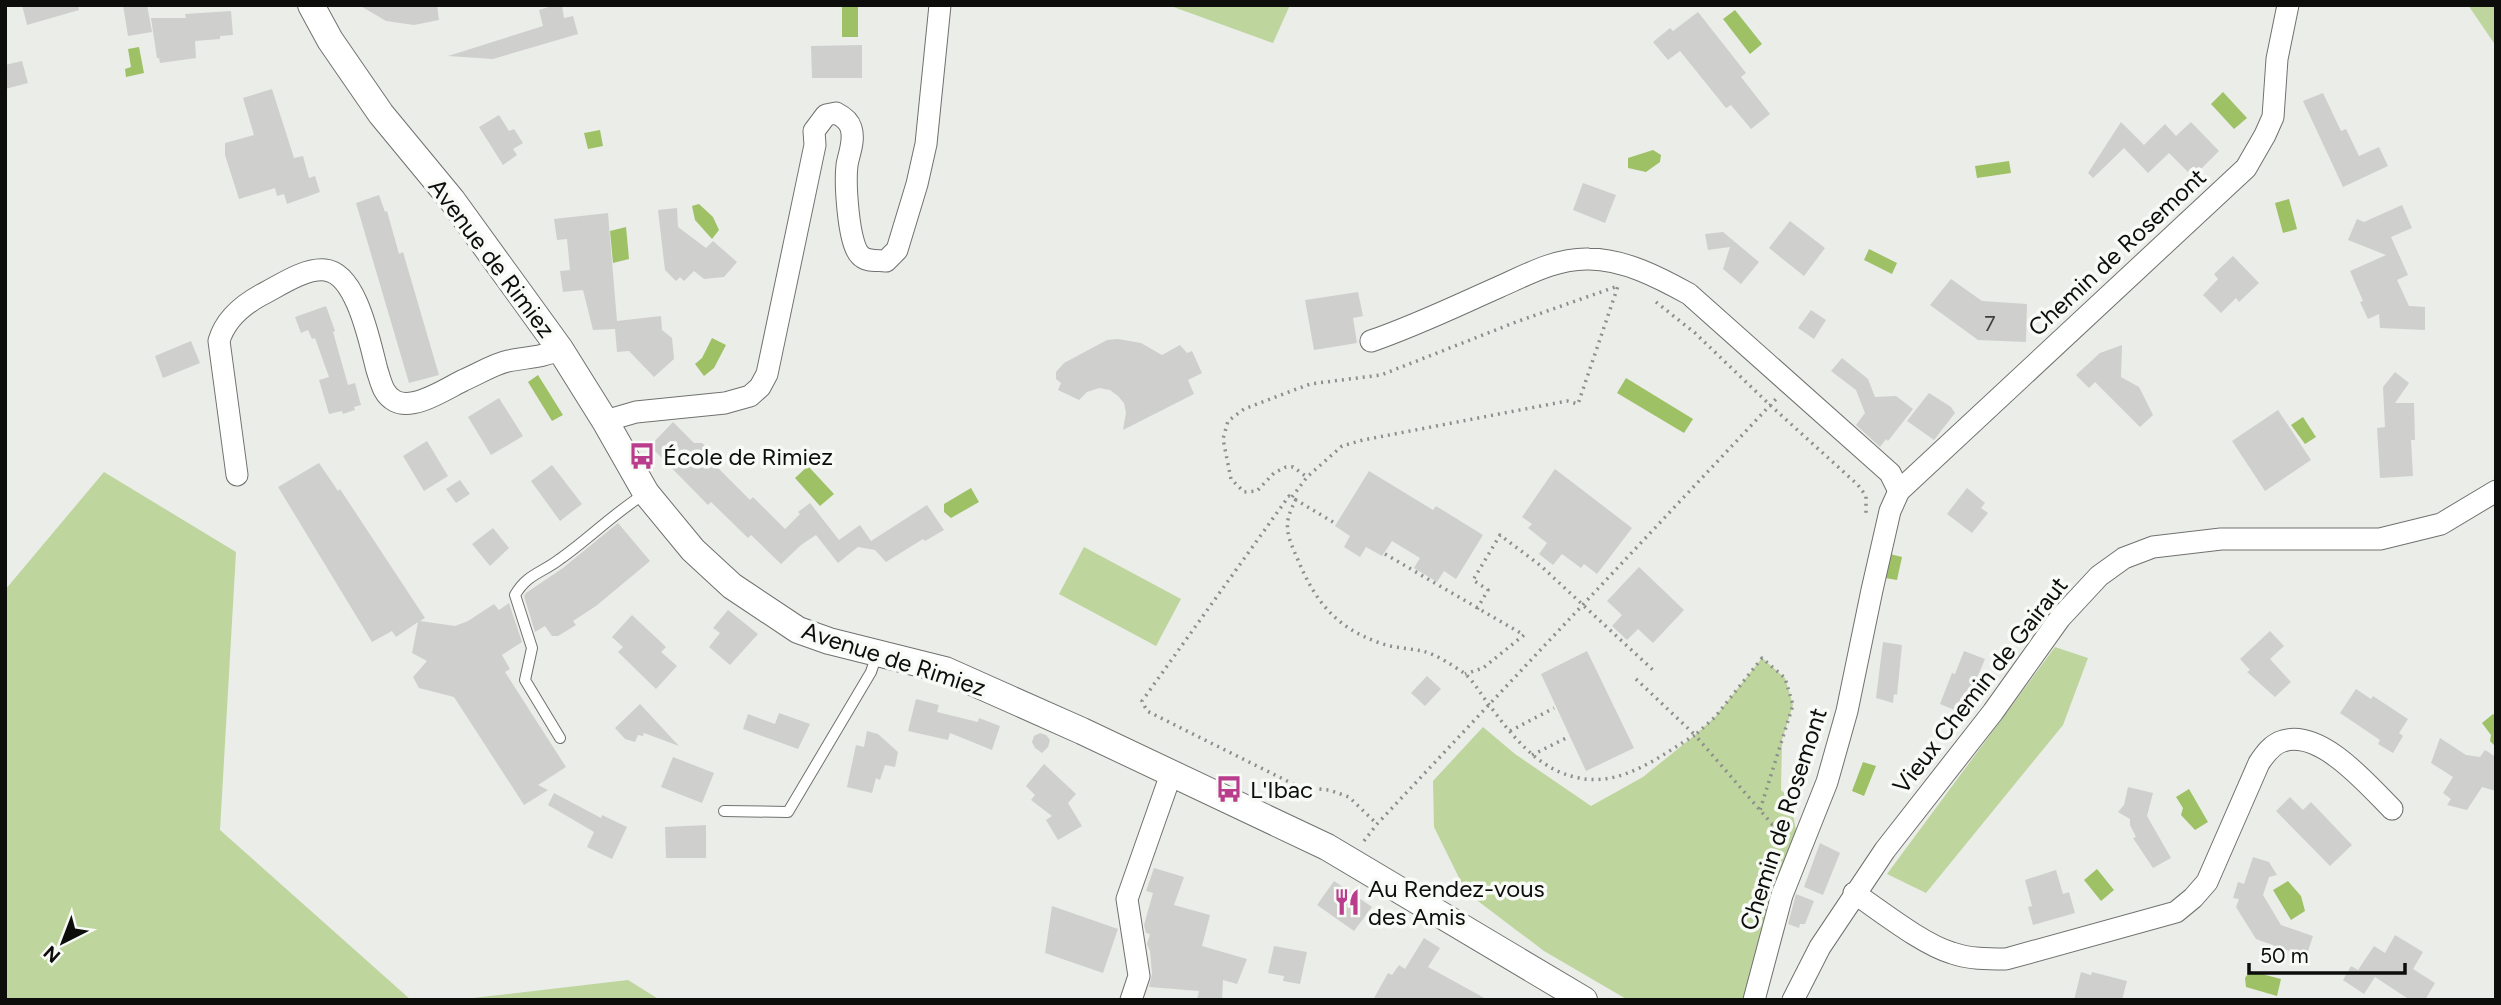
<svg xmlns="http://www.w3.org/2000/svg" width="2501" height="1005" font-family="Figtree,sans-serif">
  <rect width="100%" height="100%" fill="#ebede9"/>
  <g fill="#bed59d">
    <polygon points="1168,5 1290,5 1273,43"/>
    <polygon points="2468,5 2496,5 2496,46"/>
    <polygon points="104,472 236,552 220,830 411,1000 5,1000 5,590"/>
    <polygon points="1084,547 1181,599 1156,646 1059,594"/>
    <polygon points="2055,647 2088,658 2063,725 1926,893 1887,874"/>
    <polygon points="1762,658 1785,678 1793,705 1782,740 1781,790 1790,798 1796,831 1748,1000 1628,1000 1544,951 1466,892 1434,827 1433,781 1483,727 1515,754 1591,806 1643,777 1695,735 1715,717"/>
    <polygon points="628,980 660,1000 456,1000"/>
  </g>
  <g fill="#9ec166">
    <rect x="842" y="5" width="16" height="32"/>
    <polygon points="1735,10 1762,44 1750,54 1723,19"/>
    <polygon points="139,47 144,73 126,77 125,69 131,67 128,49"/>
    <polygon points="2223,92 2247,118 2234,129 2211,104"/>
    <polygon points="600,130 603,146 588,149 584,133"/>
    <polygon points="1653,150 1661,155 1660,162 1646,172 1628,168 1628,158"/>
    <polygon points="2009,161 2011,173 1977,178 1975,166"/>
    <polygon points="2289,199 2297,229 2283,233 2275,203"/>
    <polygon points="699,204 713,217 719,230 712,239 695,220 692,206"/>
    <polygon points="626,227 629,259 613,263 610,231"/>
    <polygon points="1869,249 1897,263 1892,274 1864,260"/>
    <polygon points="712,338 726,345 714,368 704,376 695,364 702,358"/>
    <polygon points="538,375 563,415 552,421 528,382"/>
    <polygon points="1626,378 1693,419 1684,433 1617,393"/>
    <polygon points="2303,417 2316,437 2305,444 2291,425"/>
    <polygon points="808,466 834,494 820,506 795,478"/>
    <polygon points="971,488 979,502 951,518 944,512 944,504"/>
    <polygon points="1890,554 1902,557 1897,580 1885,578"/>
    <polygon points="2493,714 2496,716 2496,747 2490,741 2491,735 2482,723"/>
    <polygon points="1863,762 1876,766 1864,796 1852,791"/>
    <polygon points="2189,789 2208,822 2195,830 2181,815 2183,808 2176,797"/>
    <polygon points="2097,869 2114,890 2101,901 2084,880"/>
    <polygon points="2288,881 2301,896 2305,911 2291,920 2273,890"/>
    <polygon points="2250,971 2281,979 2277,996 2246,987 2245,978"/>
  </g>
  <g fill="#cfd0cd">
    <polygon points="22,5 78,5 79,10 27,25"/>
    <polygon points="123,5 147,5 152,32 128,36"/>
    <polygon points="359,5 437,5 439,20 414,25 386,21"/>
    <polygon points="555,5 562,5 564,18 573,16 578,34 493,59 448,56 543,26 539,10"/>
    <polygon points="231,11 233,35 220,36 220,39 195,41 196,58 160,63 159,58 157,58 151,18 186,18 185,14"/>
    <polygon points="1698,12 1746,73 1741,77 1770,114 1751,129 1731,105 1726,108 1680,51 1668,60 1653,42 1670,28 1673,31"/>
    <polygon points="862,45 862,78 812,78 811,46"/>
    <polygon points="22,61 28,83 5,89 5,65"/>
    <polygon points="272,89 294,158 303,156 309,178 315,176 320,192 287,204 284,194 277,196 275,188 239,199 225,155 225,143 254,135 243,98"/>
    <polygon points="2323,93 2341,131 2346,129 2359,156 2379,147 2388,166 2343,187 2303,101"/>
    <polygon points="499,115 509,131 514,129 523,143 513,149 517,155 503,165 479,127"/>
    <polygon points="2121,122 2144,145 2165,124 2176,136 2191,122 2219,151 2193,177 2169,153 2148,173 2124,148 2093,178 2088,173"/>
    <polygon points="1583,183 1616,195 1605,223 1573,210"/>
    <polygon points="379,195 385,212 387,211 399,254 403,252 439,375 409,383 356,203"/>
    <polygon points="2402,205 2412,228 2391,237 2408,275 2397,280 2409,306 2425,307 2425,330 2380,328 2379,314 2368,319 2360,302 2363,301 2350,271 2386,255 2348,240 2357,219 2364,222"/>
    <polygon points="677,208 678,227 706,248 713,241 737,262 724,277 704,279 694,271 684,281 680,277 676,281 665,270 658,210"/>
    <polygon points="608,213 617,321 661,316 662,330 672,338 674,359 654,377 629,351 617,352 615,329 593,330 583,290 563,292 560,271 570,270 567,239 557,240 554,219"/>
    <polygon points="1790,221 1825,248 1804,276 1769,248"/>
    <polygon points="1723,232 1759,262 1741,284 1723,269 1730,247 1708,250 1705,234"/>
    <polygon points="2233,256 2259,283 2239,302 2236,298 2221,313 2203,295 2218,279 2214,274"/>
    <polygon points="1951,279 1982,301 2027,304 2026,342 1978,340 1930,305"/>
    <polygon points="1358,292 1363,316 1353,318 1357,343 1314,350 1305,300"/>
    <polygon points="326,306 335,331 333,332 348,385 355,383 361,405 354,407 355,410 343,414 342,411 329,414 319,380 329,377 315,338 312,339 308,330 301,333 295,317"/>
    <polygon points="1811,310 1826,320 1814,339 1798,328"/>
    <polygon points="1118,339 1141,343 1162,355 1180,345 1187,353 1192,351 1202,373 1188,380 1194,394 1123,430 1126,413 1124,403 1118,396 1110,390 1099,388 1087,392 1079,400 1058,390 1061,383 1056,379 1056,372 1064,363 1107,340"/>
    <polygon points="191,341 200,363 163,378 155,356"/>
    <polygon points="2122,345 2121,377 2139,387 2153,415 2140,427 2095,382 2089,388 2076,375 2100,353"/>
    <polygon points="1842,358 1868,379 1875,397 1896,396 1913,409 1888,441 1886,439 1880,447 1856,425 1865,413 1856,390 1831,371"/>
    <polygon points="2395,372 2409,383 2395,403 2414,403 2415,440 2411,440 2413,476 2380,478 2377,428 2385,427 2383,387"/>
    <polygon points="1929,393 1951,407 1955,413 1934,440 1907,421"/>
    <polygon points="499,398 523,436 491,455 468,417"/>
    <polygon points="2278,410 2311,460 2265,491 2232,441"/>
    <polygon points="673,422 694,443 702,443 713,453 712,462 750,500 753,497 785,529 800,514 798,512 810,503 839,540 860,525 871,541 927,505 944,530 925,541 923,539 886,562 875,550 858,547 838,563 816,535 801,545 781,564 751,535 748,538 711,502 708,505 650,446"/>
    <polygon points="427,441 448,476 424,491 403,456"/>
    <polygon points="319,463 338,491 340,489 425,618 420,621 455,626 468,621 494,604 499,610 509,603 522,642 502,655 510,669 505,672 566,767 538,785 548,790 524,805 454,697 419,688 413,677 427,661 412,653 418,622 396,637 392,631 372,642 278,487"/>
    <polygon points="552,465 582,504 560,521 531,481"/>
    <polygon points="1555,469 1632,528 1597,574 1584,564 1581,568 1562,554 1553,565 1539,554 1547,543 1528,528 1532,524 1522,517"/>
    <polygon points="1369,471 1433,510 1436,506 1483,535 1456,579 1444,571 1437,582 1414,568 1420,558 1392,541 1382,556 1366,547 1360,557 1344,547 1350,536 1335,526"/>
    <polygon points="460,480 470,494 456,503 446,489"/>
    <polygon points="1967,488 1985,503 1981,508 1988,513 1972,533 1947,514"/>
    <polygon points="618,523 650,561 596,606 573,621 576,625 558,636 552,636 545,626 535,632 524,596 526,593 563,568"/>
    <polygon points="493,528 509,548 490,566 472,544"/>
    <polygon points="1639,567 1684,610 1653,643 1638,629 1627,640 1612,626 1622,615 1607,601"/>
    <polygon points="728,610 758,634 730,665 709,647 720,633 713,628"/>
    <polygon points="632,615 666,647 661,652 677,666 656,689 618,652 623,647 612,637"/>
    <polygon points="2270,631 2284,646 2270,659 2291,682 2275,697 2247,672 2250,670 2240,659"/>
    <polygon points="1883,642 1902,645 1897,695 1894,694 1893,703 1876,698"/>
    <polygon points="1587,651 1634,748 1586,771 1541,674"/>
    <polygon points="1964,651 1985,659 1962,713 1940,704 1952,673 1955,674"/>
    <polygon points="1427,676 1441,689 1425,706 1411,693"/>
    <polygon points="2356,689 2371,699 2373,696 2408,719 2399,733 2403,736 2393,753 2378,744 2380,740 2340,713"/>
    <polygon points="916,699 939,705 937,712 978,722 979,718 1000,726 992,750 950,733 948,740 908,731"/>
    <polygon points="640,704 679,746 644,733 643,736 638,735 635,742 625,739 615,728"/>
    <polygon points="779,713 810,724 798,749 743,729 748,714 775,724"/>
    <polygon points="867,731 878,734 898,752 895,767 885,765 880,780 876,778 872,793 847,787 856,745 864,747"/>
    <polygon points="1040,733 1046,735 1050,740 1048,747 1042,753 1035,748 1032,742 1034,736"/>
    <polygon points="2440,738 2466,755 2480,757 2485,750 2496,757 2496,791 2482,787 2467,810 2447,805 2451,799 2443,793 2453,777 2431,763"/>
    <polygon points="673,757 714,773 702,803 661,787"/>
    <polygon points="1044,764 1076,794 1068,803 1082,826 1058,840 1046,820 1052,816 1031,800 1035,795 1026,786"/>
    <polygon points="2128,787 2153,793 2147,816 2171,858 2153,868 2133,838 2136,837 2130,825 2130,819 2118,812 2124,805"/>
    <polygon points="554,793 601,818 602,815 627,827 612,859 587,847 594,832 548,805"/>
    <polygon points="2290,797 2303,810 2311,802 2352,845 2330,866 2276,811"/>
    <polygon points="706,825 706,858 666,858 665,827"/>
    <polygon points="1820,843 1840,853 1823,895 1804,887"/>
    <polygon points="2253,857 2269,862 2277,875 2269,877 2263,895 2281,925 2313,936 2306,957 2256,939 2236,907 2239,899 2233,898 2238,882 2244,884"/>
    <polygon points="1154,868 1184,877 1174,905 1210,915 1202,946 1247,959 1237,984 1223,980 1222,1000 1197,1000 1199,991 1149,987 1152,974 1150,951 1147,944 1150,934 1146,933 1144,925 1153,893 1146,891"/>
    <polygon points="2056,870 2063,894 2069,892 2075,913 2033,925 2028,907 2032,906 2025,880"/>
    <polygon points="1334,881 1372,907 1354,931 1317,905"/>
    <polygon points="1796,894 1814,901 1805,924 1800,924 1799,928 1788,924"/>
    <polygon points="1052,906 1118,929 1103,973 1045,953"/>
    <polygon points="2395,935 2423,952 2413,969 2435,983 2425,1000 2410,1000 2375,977 2364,994 2343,980 2351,966 2358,970 2374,946 2385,953"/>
    <polygon points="1424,938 1440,948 1428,967 1488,1000 1373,1000 1388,973 1392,975 1399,965 1405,969"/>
    <polygon points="1274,946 1307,952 1300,984 1283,981 1284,976 1268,973"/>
    <polygon points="2081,972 2091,975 2092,972 2127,981 2122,1000 2074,1000"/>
  </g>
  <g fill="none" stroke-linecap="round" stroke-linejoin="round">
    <defs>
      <g id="service">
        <path d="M560,738L525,680L532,648L515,595C527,574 542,573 560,559C590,538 615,512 646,493"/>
        <polyline points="724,811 788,812 871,672 877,654"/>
      </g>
      <g id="minor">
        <path d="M1371,341C1415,326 1456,306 1499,287C1528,274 1557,258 1589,259C1624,259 1660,278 1689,294L1890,473L1899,491"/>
        <path d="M605,421L636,412L725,403L750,396L760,387L767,374L815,145L814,131L826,115L836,113C842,116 849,121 851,128C855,141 849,153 847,165C845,182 848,244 860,255C866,262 877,260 886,261L897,250L917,184L926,144L940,5"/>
        <path d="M237,475L219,341C225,320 241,306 261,295C279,286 304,268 325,270C357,273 370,344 377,370C381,382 383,395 395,401C414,411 447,388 464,380C478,374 494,364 508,361C527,357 542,358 560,349"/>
        <path d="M1854,893C1881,911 1922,944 1952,953C1969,959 1988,959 2006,959L2176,912L2193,898L2207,882L2259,763C2265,754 2272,744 2283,741C2321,729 2368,785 2392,809"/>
        <polyline points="1131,1000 1139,976 1127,899 1171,774"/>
        <polyline points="1754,1000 1782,895 1827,782 1847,711 1872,590 1890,511 1899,491 2246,168 2265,135 2273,117 2277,59 2288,5"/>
        <polyline points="1793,1000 1820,947 1885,850 1993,712 2060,618 2099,576 2124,558 2153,547 2221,539 2380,539 2441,524 2496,491"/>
      </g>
      <polyline id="tertiary" points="311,5 330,40 381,114 452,200 560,349 605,421 646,493 693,550 732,586 798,630 829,641 945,670 1082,731 1327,847 1584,1000"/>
    </defs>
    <use href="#service" stroke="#70726f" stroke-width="12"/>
    <use href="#minor" stroke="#70726f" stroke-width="23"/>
    <use href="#tertiary" stroke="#70726f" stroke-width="28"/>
    <g stroke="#8e8f8c" stroke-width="3.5" stroke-dasharray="2 5" stroke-linecap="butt">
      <polyline points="1656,302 1695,333 1770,405 1858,485 1866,496 1866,513"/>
      <polyline points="1292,497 1307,477 1293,467 1286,467 1274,473 1257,491 1244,492 1231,479 1223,439 1228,421 1244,409 1310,384 1381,375 1516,322 1618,286 1578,404 1567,401 1363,440 1342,446 1307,477"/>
      <polyline points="1296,500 1289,496 1142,701 1147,711 1299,787 1329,790 1349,797 1377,824"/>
      <path d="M1333,522L1296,500C1282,524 1287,535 1298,560C1315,601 1336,628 1380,643C1393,648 1408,648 1422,651C1436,654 1452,665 1464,673C1473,680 1480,693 1487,702C1511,734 1537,770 1579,778C1622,787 1660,756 1695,735L1772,824H1785L1788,820"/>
      <polyline points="1385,554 1524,635 1483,668 1465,674"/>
      <polyline points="1477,609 1488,590 1473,580 1500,535 1541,566 1653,670"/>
      <polyline points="1636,679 1695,735 1715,717 1762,658 1785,678 1793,705 1760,810"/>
      <polyline points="1510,731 1554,708"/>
      <polyline points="1532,755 1568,737"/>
      <polyline points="1364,841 1377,824 1776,399"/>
    </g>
    <use href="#service" stroke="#fff" stroke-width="10"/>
    <use href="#minor" stroke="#fff" stroke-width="21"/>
    <use href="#tertiary" stroke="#fff" stroke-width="26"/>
  </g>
  <defs>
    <symbol id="bus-bare" viewBox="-9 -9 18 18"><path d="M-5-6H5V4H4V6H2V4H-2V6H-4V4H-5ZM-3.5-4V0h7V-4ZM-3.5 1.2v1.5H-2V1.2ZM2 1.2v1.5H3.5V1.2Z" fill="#ba3d8d" stroke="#f8faf6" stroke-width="2.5" paint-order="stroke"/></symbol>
    <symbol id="restaurant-bare" viewBox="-9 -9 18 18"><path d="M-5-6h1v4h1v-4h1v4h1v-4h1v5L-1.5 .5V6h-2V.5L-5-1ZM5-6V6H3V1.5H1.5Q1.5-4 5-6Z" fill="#ba3d8d" stroke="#f8faf6" stroke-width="2.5" paint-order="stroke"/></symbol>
  </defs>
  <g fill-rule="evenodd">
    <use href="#bus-bare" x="623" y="437" width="38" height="38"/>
    <use href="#bus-bare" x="1210" y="770" width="38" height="38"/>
    <use href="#restaurant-bare" x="1328" y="883" width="38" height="38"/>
  </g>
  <g text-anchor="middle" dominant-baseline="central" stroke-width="7" stroke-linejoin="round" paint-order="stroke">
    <g font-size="21" fill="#3e3e3c">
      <text x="1990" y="323">7</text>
    </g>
    <g font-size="24" fill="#0d0d0c" stroke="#f8faf6">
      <text transform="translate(2117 252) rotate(-43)">Chemin de Rosemont</text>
      <text transform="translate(492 258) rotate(53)">Avenue de Rimiez</text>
      <text transform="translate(894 659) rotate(18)">Avenue de Rimiez</text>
      <text transform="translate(1980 685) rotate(-52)">Vieux Chemin de Gairaut</text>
      <text transform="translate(1783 819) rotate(-72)">Chemin de Rosemont</text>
    </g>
    <g font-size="24" fill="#0d0d0c" stroke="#f8faf6" text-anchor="start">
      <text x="663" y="456">École de Rimiez</text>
      <text x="1250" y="789">L'Ibac</text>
      <text x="1368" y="888">Au Rendez-vous<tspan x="1368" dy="28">des Amis</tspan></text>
    </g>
  </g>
  <rect width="2501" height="1005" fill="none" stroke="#0d0d0c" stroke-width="14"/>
  <g transform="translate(63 942) rotate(222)" stroke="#f8faf6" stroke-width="5" paint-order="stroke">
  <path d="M0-5L12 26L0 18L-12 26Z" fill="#0d0d0c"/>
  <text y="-10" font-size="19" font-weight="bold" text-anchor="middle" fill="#0d0d0c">N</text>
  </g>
  <path d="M2249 963v10h156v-10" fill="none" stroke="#0d0d0c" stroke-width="3.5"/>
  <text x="2260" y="963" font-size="21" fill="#0d0d0c" stroke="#f8faf6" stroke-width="5" paint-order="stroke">50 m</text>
</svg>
